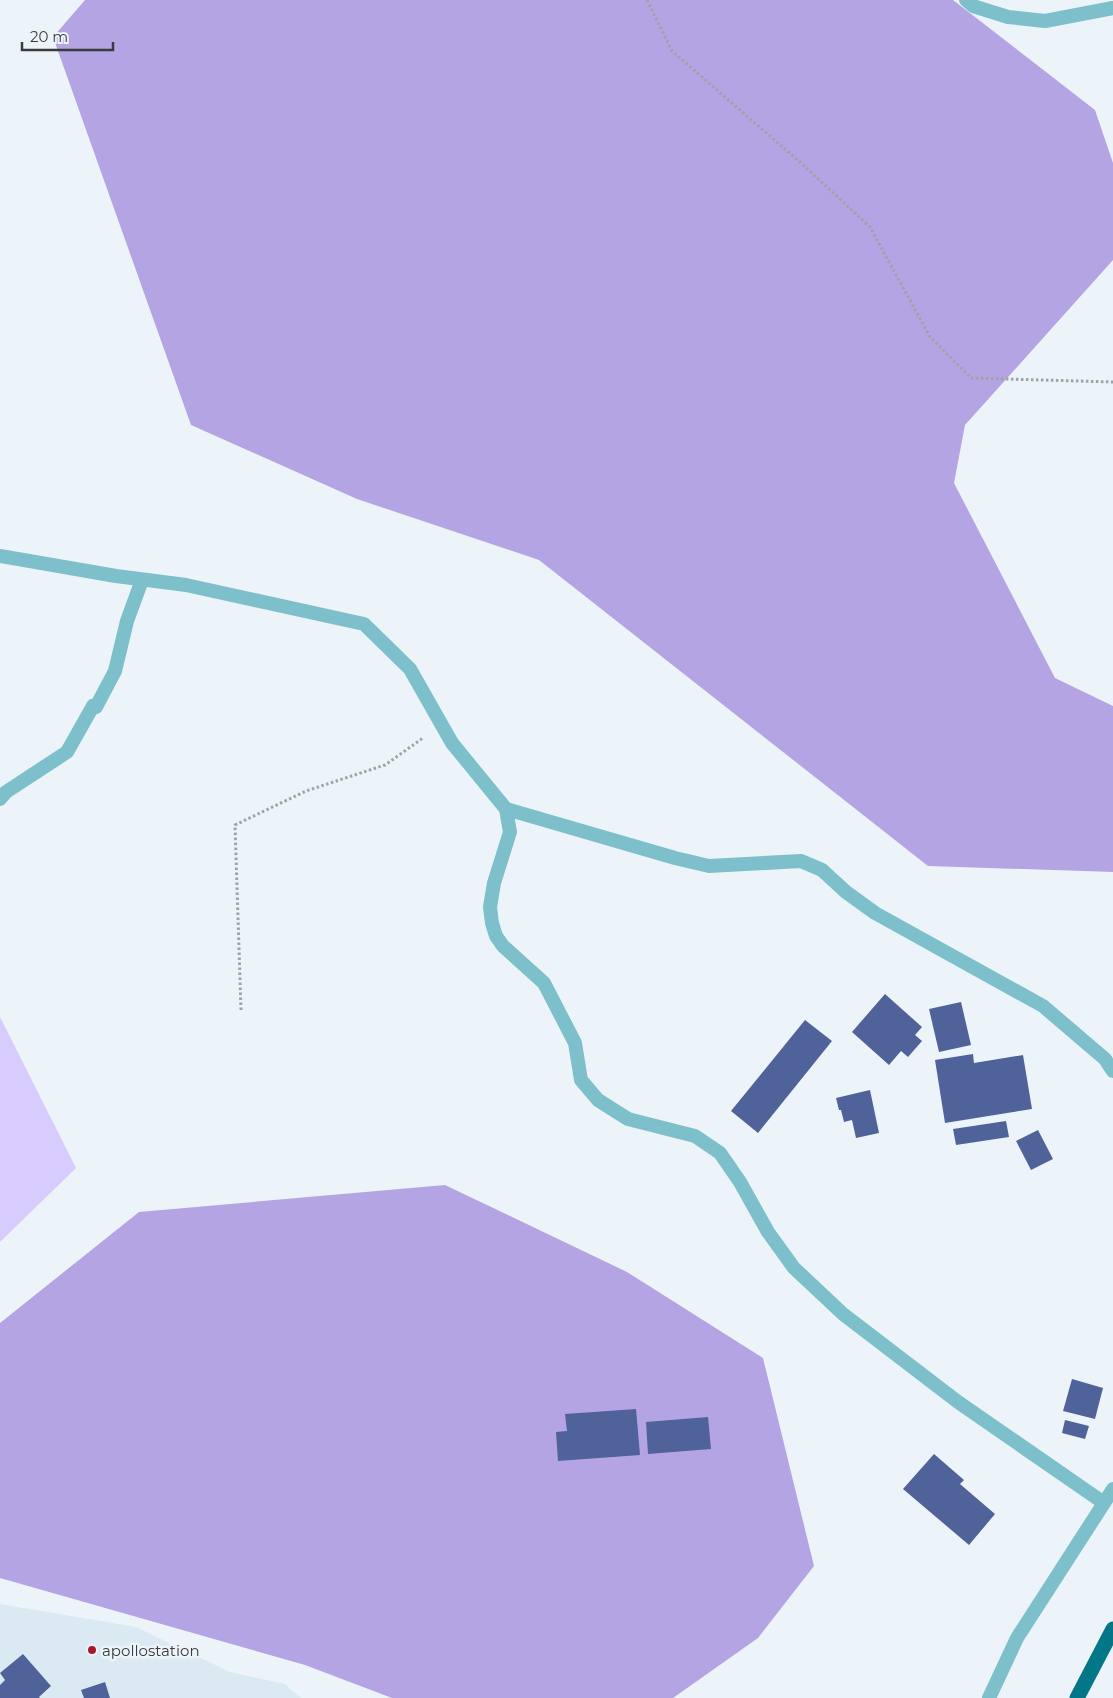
<svg xmlns="http://www.w3.org/2000/svg" width="1113" height="1698" font-family="Montserrat,sans-serif">
  <rect width="100%" height="100%" fill="#edf4f9"/>
  <polygon fill="#dbe9f3" points="0,1604 136,1627 230,1672 285,1684 301,1698 0,1698"/>
  <polygon fill="#d8cbfd" points="0,1017 76,1168 0,1242"/>
  <g fill="#b5a4e3">
    <polygon points="85,0 953,0 1095,110 1113,163 1113,260 965,425 954,483 1055,678 1113,706 1113,872 928,866 539,560 357,499 191,425 53,37"/>
    <polygon points="445,1185 627,1272 763,1358 814,1566 758,1638 673,1698 392,1698 305,1665 0,1578 0,1323 139,1212"/>
  </g>
  <g fill="#4f6299">
    <polygon points="885,994 922,1027 915,1035 922,1041 908,1057 901,1051 889,1065 852,1032"/>
    <polygon points="961,1002 971,1045 939,1052 929,1009"/>
    <polygon points="805,1020 832,1041 758,1133 731,1111"/>
    <polygon points="973,1054 974,1063 1023,1055 1032,1109 945,1123 935,1060"/>
    <polygon points="870,1090 879,1133 856,1138 852,1120 844,1122 841,1110 839,1110 836,1098"/>
    <polygon points="1006,1121 1009,1137 956,1145 953,1129"/>
    <polygon points="1038,1130 1053,1159 1031,1170 1016,1141"/>
    <polygon points="1072,1379 1103,1388 1095,1419 1063,1411"/>
    <polygon points="636,1409 640,1455 558,1461 556,1432 567,1431 565,1414"/>
    <polygon points="708,1417 711,1449 648,1454 646,1422"/>
    <polygon points="1065,1420 1089,1426 1085,1439 1062,1433"/>
    <polygon points="934,1454 964,1480 960,1484 995,1514 969,1545 903,1489"/>
    <polygon points="23,1654 51,1686 39,1697 40,1698 0,1698 0,1685 5,1680 0,1673"/>
    <polygon points="105,1682 110,1698 84,1698 81,1690"/>
  </g>
  <g fill="none" stroke-linecap="round" stroke-linejoin="round">
    <g stroke="#9ea3a6" stroke-width="3" stroke-dasharray="2.5 2.5" stroke-linecap="butt">
      <polyline points="647,0 672,51 800,162 870,227 930,337 971,378 1113,382"/>
      <polyline points="241,1010 235,825 306,791 385,765 423,738"/>
    </g>
    <g stroke="#7ebfcc" stroke-width="14">
      <polyline points="966,0 973,6 1008,17 1045,21 1113,8"/>
      <polyline points="0,556 116,576 186,585 364,624 410,669 452,743 506,809 510,832 494,883 490,907 492,923 496,936 503,946 544,983 575,1043 581,1080 598,1100 628,1119 695,1136 720,1153 740,1182 768,1232 794,1268 843,1314 958,1402 1104,1503"/>
      <polyline points="0,799 6,792 67,752 93,706 96,707 115,671 127,621 142,580"/>
      <polyline points="506,809 675,858 709,866 801,861 822,870 846,892 875,913 1043,1006 1105,1059 1113,1071"/>
      <polyline points="989,1698 1017,1638 1113,1489"/>
    </g>
    <polyline stroke="#037788" stroke-width="15" points="1077,1698 1113,1629"/>
  </g>
  <circle fill="#ab152a" stroke="#edf4f9" stroke-width="2" cx="92" cy="1650" r="5"/>
  <g text-anchor="middle" dominant-baseline="central" stroke-width="5" stroke-linejoin="round" paint-order="stroke">
    <g font-size="15" fill="#393b3d" stroke="#edf4f9" text-anchor="start">
      <text x="102" y="1650">apollostation</text>
    </g>
  </g>
  <path d="M22 42v8h91v-8" fill="none" stroke="#393b3d" stroke-width="2.5"/>
  <text x="30" y="42" font-size="15" fill="#393b3d" stroke="#edf4f9" stroke-width="4" paint-order="stroke">20 m</text>
</svg>
